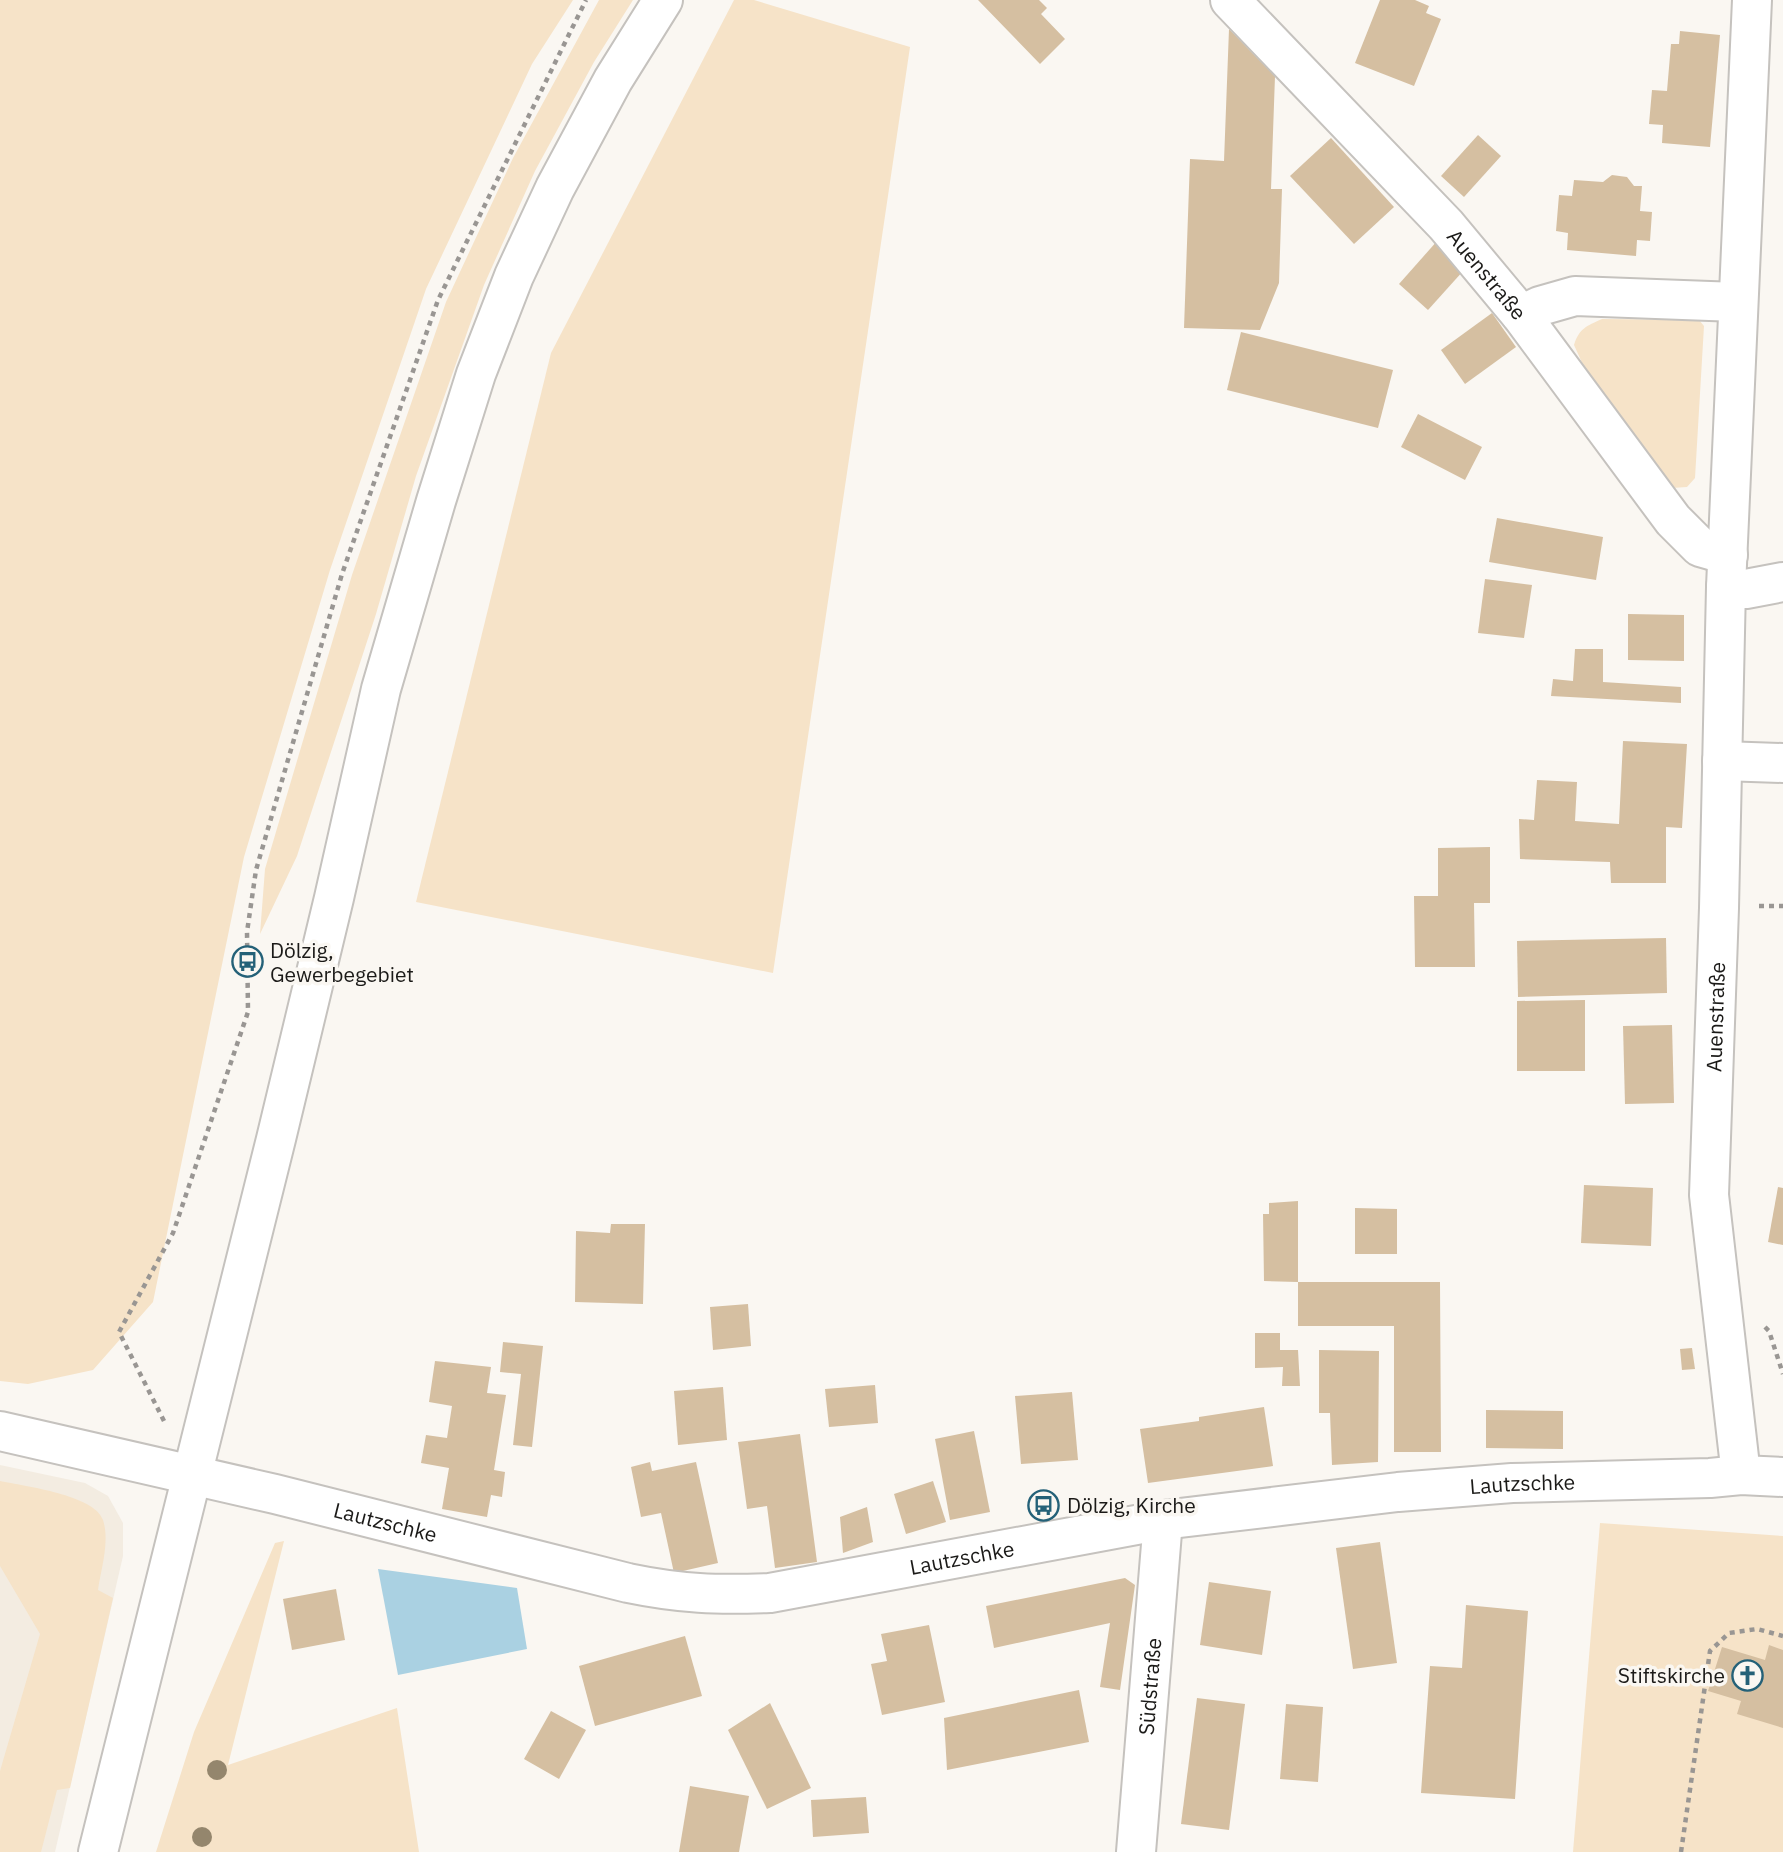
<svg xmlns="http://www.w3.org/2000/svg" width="1783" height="1852" font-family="'IBM Plex Sans',sans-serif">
  <rect width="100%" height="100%" fill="#faf7f2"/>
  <polygon fill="#f3ece1" points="0,1465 85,1483 108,1496 123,1523 123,1556 55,1852 0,1852"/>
  <g fill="#f6e3c8">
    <polygon points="0,0 573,0 532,64 426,289 330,570 244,857 153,1302 93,1370 28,1384 0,1381"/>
    <polygon points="599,0 633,0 594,62 535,171 484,285 416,476 376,614 297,856 260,934 265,869 352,575 446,302 513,158"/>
    <polygon points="734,0 754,0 910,47 773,973 416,902 551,353"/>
    <path d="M1602,319L1699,320L1704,326L1695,478L1687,487L1672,488L1584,367L1574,345C1579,329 1586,326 1602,319Z"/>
    <path d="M0,1481C24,1486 95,1495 103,1520C110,1542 101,1569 98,1590L113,1598L70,1788L57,1790L41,1852H0V1771L40,1634L0,1566Z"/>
    <polygon points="1600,1523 1783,1536 1783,1852 1573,1852"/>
    <polygon points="284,1541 228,1765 397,1708 419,1852 156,1852 194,1732 275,1543"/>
  </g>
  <polygon fill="#aad1e2" points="378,1569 517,1588 527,1649 398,1675"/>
  <g fill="#d5bfa1">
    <polygon points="978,0 1039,0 1047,8 1041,14 1065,39 1040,64"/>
    <polygon points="1380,0 1415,0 1429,6 1426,13 1441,19 1414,86 1355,63"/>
    <polygon points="1229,29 1275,76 1271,189 1282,189 1279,283 1260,330 1184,328 1190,159 1224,161"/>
    <polygon points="1680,31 1720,35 1710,147 1662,143 1663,125 1649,124 1652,90 1667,91 1671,44 1679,44"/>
    <polygon points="1478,135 1501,156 1464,197 1441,176"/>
    <polygon points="1331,138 1394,207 1354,244 1290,176"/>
    <polygon points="1612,175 1627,177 1634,186 1642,186 1640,211 1652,212 1650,241 1637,240 1636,256 1567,250 1568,233 1556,231 1559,195 1572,196 1574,180 1603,182"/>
    <polygon points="1438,240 1464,270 1428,310 1399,284"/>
    <polygon points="1492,313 1516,347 1465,384 1441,350"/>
    <polygon points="1241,332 1393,370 1378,428 1227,390"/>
    <polygon points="1418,414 1482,447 1465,480 1401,447"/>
    <polygon points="1497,518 1603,537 1596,580 1489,562"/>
    <polygon points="1485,579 1532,585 1524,638 1478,633"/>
    <polygon points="1628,614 1684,615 1684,661 1628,660"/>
    <polygon points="1575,649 1603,649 1603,682 1681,687 1681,703 1551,696 1553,679 1573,681"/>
    <polygon points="1623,741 1687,744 1682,828 1666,827 1666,883 1611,883 1610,862 1520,859 1519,819 1534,820 1537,780 1577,782 1575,821 1619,824"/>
    <polygon points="1490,847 1490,903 1474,903 1475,967 1415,967 1414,896 1438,896 1438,848"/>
    <polygon points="1666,938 1667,993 1518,997 1517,941"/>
    <polygon points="1585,1000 1585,1071 1517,1071 1517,1001"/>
    <polygon points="1672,1025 1674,1103 1625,1104 1623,1026"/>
    <polygon points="1584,1185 1653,1188 1651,1246 1581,1243"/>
    <polygon points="1778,1187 1783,1188 1783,1245 1768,1242"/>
    <polygon points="1298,1201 1298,1282 1264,1281 1263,1214 1269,1214 1269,1203"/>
    <polygon points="1355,1208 1397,1209 1397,1254 1355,1254"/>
    <polygon points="611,1224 645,1224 643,1304 575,1302 576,1231 610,1233"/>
    <polygon points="1298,1282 1440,1282 1441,1452 1394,1452 1394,1326 1298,1326"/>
    <polygon points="748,1304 751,1346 713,1350 710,1307"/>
    <polygon points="1255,1333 1280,1333 1280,1350 1298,1350 1300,1386 1282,1386 1283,1367 1255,1368"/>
    <polygon points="503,1342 543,1346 532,1447 513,1445 521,1374 500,1372"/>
    <polygon points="1692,1348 1695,1369 1682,1370 1680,1349"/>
    <polygon points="1319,1350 1379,1351 1378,1462 1332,1465 1330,1413 1319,1413"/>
    <polygon points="435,1361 491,1367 487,1393 506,1395 494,1470 505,1472 502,1497 491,1495 487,1517 442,1509 449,1468 421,1463 426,1435 447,1438 452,1406 429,1402"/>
    <polygon points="875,1385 878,1423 829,1427 825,1389"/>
    <polygon points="723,1387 727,1440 678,1445 674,1391"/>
    <polygon points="1072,1392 1078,1460 1021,1464 1015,1396"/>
    <polygon points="1264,1407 1273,1466 1148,1483 1140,1429 1199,1421 1199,1417"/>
    <polygon points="1486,1410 1563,1411 1563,1449 1486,1448"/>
    <polygon points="974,1431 990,1512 950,1520 935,1439"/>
    <polygon points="800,1434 817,1562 775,1568 767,1506 747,1509 738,1442"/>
    <polygon points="650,1462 652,1471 696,1462 718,1563 674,1573 661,1513 641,1517 631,1467"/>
    <polygon points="933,1481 946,1522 906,1534 894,1494"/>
    <polygon points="867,1507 873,1542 843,1553 840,1517"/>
    <polygon points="1380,1542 1397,1663 1353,1669 1336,1548"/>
    <polygon points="1125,1578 1135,1585 1120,1690 1100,1687 1110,1623 994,1648 986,1606"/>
    <polygon points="1209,1582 1271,1591 1262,1655 1200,1645"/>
    <polygon points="336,1589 345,1640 292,1650 283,1599"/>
    <polygon points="1466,1605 1528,1611 1515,1799 1421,1793 1430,1666 1462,1668"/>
    <polygon points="929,1625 945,1702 882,1715 871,1664 887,1661 881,1634"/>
    <polygon points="685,1636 702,1696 595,1726 579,1666"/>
    <polygon points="1769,1645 1783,1650 1783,1728 1737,1714 1741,1701 1708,1691 1722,1647 1765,1660"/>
    <polygon points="1079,1690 1089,1742 947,1770 944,1718"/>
    <polygon points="1197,1698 1245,1704 1229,1830 1181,1824"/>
    <polygon points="770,1703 811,1788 767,1809 728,1730"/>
    <polygon points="1286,1704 1323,1707 1318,1782 1280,1779"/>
    <polygon points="551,1711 586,1730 559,1779 524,1759"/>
    <polygon points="690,1786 749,1796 739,1852 679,1852"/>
    <polygon points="866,1797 869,1833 813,1837 811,1800"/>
  </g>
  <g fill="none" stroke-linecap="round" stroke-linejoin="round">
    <defs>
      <g id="minor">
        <path id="s1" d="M1230,0L1446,225L1521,315L1673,520L1700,547L1728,555"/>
        <polyline points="1521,315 1540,306 1575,296 1737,302"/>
        <polyline points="1726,587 1746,589 1783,582"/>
        <polyline points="1722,761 1783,763"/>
        <path id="s2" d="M0,1431L275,1494L628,1583C681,1594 717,1595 770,1593L1163,1520L1398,1492L1512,1483L1710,1478L1741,1475L1783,1477"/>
        <path id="s3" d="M1741,1475L1709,1195L1719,908L1726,587L1752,0"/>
        <polyline points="98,1852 276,1139 334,898 381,689 436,501 476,374 514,276 555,188 613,80 663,0"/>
        <path id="s4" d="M1136,1852L1163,1520"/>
      </g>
    </defs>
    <use href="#minor" stroke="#c5c2be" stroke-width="42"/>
    <g stroke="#999693" stroke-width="4.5" stroke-dasharray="5 5" stroke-linecap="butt">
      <polyline points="1759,906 1783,906"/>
      <polyline points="1765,1327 1769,1331 1783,1374"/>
      <polyline points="164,1421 119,1332 173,1233 248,1012 247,932 256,870 342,574 438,300 586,0"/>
      <polyline points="1681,1852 1710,1651 1729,1633 1757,1629 1783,1636"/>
    </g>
    <use href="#minor" stroke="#fff" stroke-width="38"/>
  </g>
  <g fill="#94866d">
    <circle cx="217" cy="1770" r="10"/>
    <circle cx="202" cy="1837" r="10"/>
  </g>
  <defs>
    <symbol id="bus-ring" viewBox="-11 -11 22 22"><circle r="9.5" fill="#faf7f2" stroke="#246178" stroke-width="1.5"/><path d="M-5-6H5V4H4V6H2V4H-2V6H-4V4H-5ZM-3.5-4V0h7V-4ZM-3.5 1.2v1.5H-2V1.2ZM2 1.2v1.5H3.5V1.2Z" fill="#246178"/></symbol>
    <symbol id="church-ring" viewBox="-11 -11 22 22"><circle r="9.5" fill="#faf7f2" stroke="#246178" stroke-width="1.5"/><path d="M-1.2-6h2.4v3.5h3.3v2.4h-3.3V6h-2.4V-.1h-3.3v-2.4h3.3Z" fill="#246178"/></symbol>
  </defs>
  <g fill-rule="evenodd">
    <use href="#bus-ring" x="230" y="944" width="35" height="35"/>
    <use href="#bus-ring" x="1026" y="1488" width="35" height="35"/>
    <use href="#church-ring" x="1730" y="1658" width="35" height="35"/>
  </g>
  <g text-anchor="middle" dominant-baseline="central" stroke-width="7" stroke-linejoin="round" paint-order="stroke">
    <g font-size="21" fill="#1b1a18" stroke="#faf7f2">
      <text stroke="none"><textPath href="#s1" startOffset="376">Auenstraße</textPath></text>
      <text stroke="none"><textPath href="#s3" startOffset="460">Auenstraße</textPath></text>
      <text stroke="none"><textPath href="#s2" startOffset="1550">Lautzschke</textPath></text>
      <text stroke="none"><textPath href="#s2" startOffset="396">Lautzschke</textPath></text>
      <text stroke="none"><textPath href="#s2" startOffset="984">Lautzschke</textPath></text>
      <text stroke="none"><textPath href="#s4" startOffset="166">Südstraße</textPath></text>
    </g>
    <g font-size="21" fill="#1b1a18" stroke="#faf7f2" text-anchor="start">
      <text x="270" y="950">Dölzig,<tspan x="270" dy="24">Gewerbegebiet</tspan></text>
      <text x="1067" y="1505">Dölzig, Kirche</text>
      <text x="1725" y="1675" text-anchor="end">Stiftskirche</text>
    </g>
  </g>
</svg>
